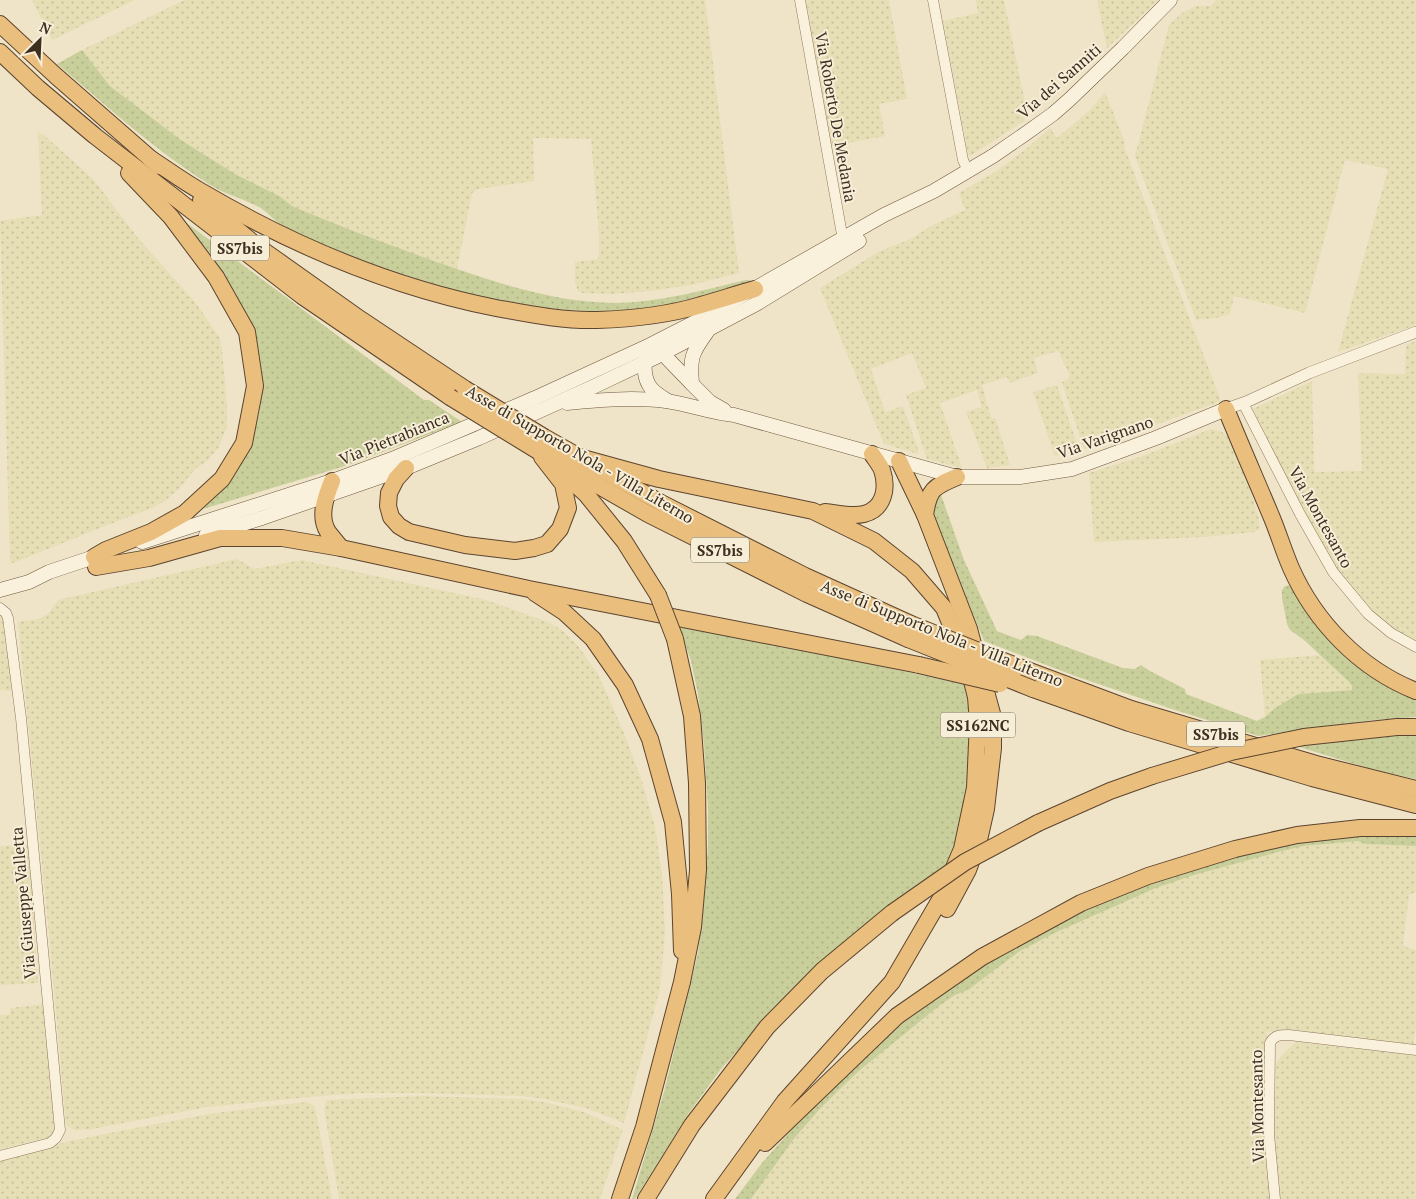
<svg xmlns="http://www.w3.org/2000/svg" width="1416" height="1199" font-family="'PT Serif',serif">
  <defs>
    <pattern id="farmland-dots" width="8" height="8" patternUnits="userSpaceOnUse" patternTransform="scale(1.25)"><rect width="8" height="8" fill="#e6deb5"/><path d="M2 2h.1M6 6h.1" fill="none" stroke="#c6bf9b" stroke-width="1.8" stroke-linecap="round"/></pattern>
    <pattern id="grass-dots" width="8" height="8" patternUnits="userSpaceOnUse" patternTransform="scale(1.25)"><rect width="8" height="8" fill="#c9cf9b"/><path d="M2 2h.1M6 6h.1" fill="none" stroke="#aeb285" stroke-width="1.8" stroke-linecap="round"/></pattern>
  </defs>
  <rect width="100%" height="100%" fill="#f0e4c8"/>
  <g fill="url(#farmland-dots)">
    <polygon points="32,0 135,0 52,40"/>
    <polygon points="184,0 705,0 739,273 691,285 650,291 612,294 583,293 578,291 575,283 575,262 598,259 599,255 599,234 591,139 533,138 534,181 478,189 472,193 457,269 415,255 292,206 281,197 235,174 181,140 110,86 82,50"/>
    <polygon points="806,0 889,0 907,99 879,104 885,136 831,146"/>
    <polygon points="976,0 1004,0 1025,103 1026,115 1024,121 970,156 968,154 943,21 978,13"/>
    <polygon points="1097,0 1158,0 1107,48"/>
    <polygon points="1216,0 1416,0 1416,325 1338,352 1388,169 1345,160 1305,313 1234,296 1230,314 1216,318 1196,320 1135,156 1169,25 1182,13 1196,6 1211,6"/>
    <polygon points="1105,92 1124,140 1125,149 1221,401 1133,433 1100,446 1084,449 1062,382 1068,379 1070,376 1058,351 1034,358 1038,373 1010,383 1007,377 982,385 987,404 992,419 995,418 1010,465 987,468 966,412 982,407 977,390 940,403 962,468 927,459 906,395 926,388 912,353 871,369 885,412 903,406 918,449 918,454 884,444 820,288 880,251 911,239 931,226 965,210 959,193 995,172 1025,150 1050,128 1057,138 1089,111"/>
    <polygon points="38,132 45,136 93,179 138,238 195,302 220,338 222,350 227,405 227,427 219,447 207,461 195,469 179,489 166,500 152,508 105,526 13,563 10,561 0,221 42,215"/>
    <polygon points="1416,341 1416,643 1391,629 1372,613 1335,571 1284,474 1253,409 1312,381 1314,472 1362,471 1358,373 1405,374 1406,345"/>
    <polygon points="1057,385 1079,450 1055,456 1033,392"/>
    <polygon points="1211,429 1222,432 1228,437 1232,445 1249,486 1259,519 1259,529 1255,532 1204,537 1094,542 1089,473 1140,457"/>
    <polygon points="237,559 254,569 302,560 486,600 548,622 562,630 578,646 598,674 622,728 641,778 655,826 662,875 665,932 660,989 624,1123 586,1108 544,1099 522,1096 421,1093 360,1093 310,1097 207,1107 92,1129 74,1130 66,1125 49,935 18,622 38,619 48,614 58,600"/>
    <polygon points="0,614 5,619 14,691 0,690"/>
    <polygon points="1320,655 1348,681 1352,686 1352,690 1298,694 1275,708 1265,717 1260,660"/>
    <polygon points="1358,841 1365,844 1416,846 1416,892 1409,895 1403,944 1406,947 1416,950 1416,1027 1414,1040 1413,1047 1267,1031 1265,1112 1271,1199 751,1199 793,1140 819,1110 840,1089 859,1071 939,1006 955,995 968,990 1020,951 1059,931 1111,908 1156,888 1194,875 1278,852 1304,846"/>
    <polygon points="29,845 38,983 0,985 0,846"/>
    <polygon points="45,1004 58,1124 55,1133 50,1137 0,1149 0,1015 10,1014 10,1008"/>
    <polygon points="1296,1042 1416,1055 1416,1199 1279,1199 1274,1141 1276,1063 1284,1053"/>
    <polygon points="421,1096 522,1099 544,1102 584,1112 623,1130 600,1199 339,1199 324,1108 327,1100"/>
    <polygon points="307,1102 315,1106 332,1199 0,1199 0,1160 70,1141 120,1131 209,1114 261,1107"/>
  </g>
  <g fill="url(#grass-dots)">
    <path d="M82,50L110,86L181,140L235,174L281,197L292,206C350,230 409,253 469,273C517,289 565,303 616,303C660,302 704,290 746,280H750L749,284C717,293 681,305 648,309C579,316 510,306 443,288C388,273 337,255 286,228C276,223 269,213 259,207C242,198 223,194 207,183C153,149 106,105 57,64Z"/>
    <path d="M180,218L424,400H429L462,422L345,466L203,509C268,449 279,371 236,294Z"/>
    <polygon points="940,492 964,560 997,631 1021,640 1027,635 1037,636 1123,668 1135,669 1141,665 1150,671 1185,689 1186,694 1257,721 1265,717 1275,708 1298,694 1352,690 1352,686 1348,681 1304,640 1290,630 1287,624 1282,598 1282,590 1285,586 1291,585 1309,609 1416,696 1416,717 1373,720 1258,736 1175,710 1075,676 984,641 932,516 934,500"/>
    <polygon points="678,623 968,685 973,721 970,789 951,862 888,906 842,944 770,1014 721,1069 689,1113 635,1199 632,1199 664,1092 698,953 703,906 708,847 708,808 704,745 698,694 691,661"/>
    <path d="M1416,734V779L1374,770L1296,746C1336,740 1376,735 1416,734Z"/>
    <polygon points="1416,831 1416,846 1365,844 1358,841 1304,846 1278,852 1194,875 1156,888 1111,908 1059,931 1020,951 968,990 955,995 939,1006 859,1071 840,1089 819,1110 793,1140 751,1199 735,1199 762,1163 808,1111 901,1023 949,987 1041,930 1122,892 1285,842"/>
  </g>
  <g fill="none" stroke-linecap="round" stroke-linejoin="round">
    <defs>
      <g id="minor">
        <polyline points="800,0 843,240"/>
        <polyline points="933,0 963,160 968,171"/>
        <polyline points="1243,403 1300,514 1333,572 1368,614 1391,633 1416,647"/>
        <polyline points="0,608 6,613 8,618 21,718 60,1130 56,1138 50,1143 0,1156"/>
        <path d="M1275,1199L1269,1134L1270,1043C1274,1035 1280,1035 1289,1035L1416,1050"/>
      </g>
      <polyline id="tertiary" points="1226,409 1246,402 1309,373 1416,332"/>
      <g id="secondary">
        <path d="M707,332C691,354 690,358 692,384L710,402L724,410"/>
        <polyline points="655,349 664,355 692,384"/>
        <path d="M647,355C643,365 644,379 651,388C655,393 662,397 668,401"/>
        <path d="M567,403C600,400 633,397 666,401C689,404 711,413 734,415L957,477H1020L1072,469L1156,438L1226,409"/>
        <polyline points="206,535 262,518 406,468 479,438 595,386 654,358 758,303 859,241"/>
        <polyline points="142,542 332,481 397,457 535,398 650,345 703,318 884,215 934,191 993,156 1025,134 1053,114 1069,100 1123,48 1170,0"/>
        <polyline points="0,590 29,582 49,572 103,554"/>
      </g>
      <g id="trunk">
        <polyline points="0,24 56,76 159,166"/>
        <polyline points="0,52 38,88 95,136 302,296 450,397"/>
        <path d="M151,159C168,170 184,182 202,192C294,246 390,287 496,308C529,314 563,321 597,320C631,319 668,315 701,305C719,300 737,294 755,289"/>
        <polyline points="201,200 257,246 360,319 465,389"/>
        <path d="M1226,409C1241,446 1257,482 1272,518C1279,535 1284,552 1291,568C1315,622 1360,669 1416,691"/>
        <polyline points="544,437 663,504 805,576 911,624"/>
        <polyline points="538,451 648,514 807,594 908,639"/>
        <polyline points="579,457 659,479 813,511 874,541 912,571 944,608 969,669 976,697 978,722 975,788 962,849 941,898 892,982 785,1101 714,1199"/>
        <polyline points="899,461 925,515"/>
        <polyline points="406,468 396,479 389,493 388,506 391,517 399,526 409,532 465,545 515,551 534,548 547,544 560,529 568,508 563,484 542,457"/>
        <polyline points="562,472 586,494 624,541 658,595"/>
        <path d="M332,481C326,496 318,516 328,532C332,537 337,543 341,548"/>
        <path d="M825,512C837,513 852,517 864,514C884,509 888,488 882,470C880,465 875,459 872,454"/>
        <polyline points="94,557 106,550 151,532 185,513 222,479 244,443 255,386 247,332 216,277 171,217 129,173"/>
        <polyline points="96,567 149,558 220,538 282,538 341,548 529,589 919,665"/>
        <polyline points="535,593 564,612 593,639 625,685 650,739 673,822 680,894 682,951"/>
        <polyline points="1019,667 1131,709 1316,764 1416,789"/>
        <polyline points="1033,689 1129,723 1312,778 1416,805"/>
        <polyline points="1304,737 1397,727 1416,727"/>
        <polyline points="1038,823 1110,791 1152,776"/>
        <path d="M947,909L968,870L979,840L986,809L993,748V717L969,629L925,515C929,489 933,487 957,477"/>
        <polyline points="765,1143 897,1016 982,957 1081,903 1148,876 1235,849 1297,835 1360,828 1416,828"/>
        <polyline points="620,1199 644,1127 682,982 693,927 698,870 697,783 692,716 675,639"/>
        <polyline points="646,1199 692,1125 767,1027 822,971 892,913"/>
      </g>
    </defs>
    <use href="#minor" stroke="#8d765c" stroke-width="11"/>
    <use href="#tertiary" stroke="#8d765c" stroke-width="12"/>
    <use href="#secondary" stroke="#6f573f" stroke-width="15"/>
    <use href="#trunk" stroke="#5b4430" stroke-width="18"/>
    <use href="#minor" stroke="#faf1dc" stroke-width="10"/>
    <use href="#tertiary" stroke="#faf1dc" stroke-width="11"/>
    <use href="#secondary" stroke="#faf1dc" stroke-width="14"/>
    <use href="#trunk" stroke="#eabe7c" stroke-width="16"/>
    <defs>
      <g id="trunk-bridge">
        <polyline points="465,389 544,437"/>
        <polyline points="450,397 538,451"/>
        <polyline points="658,595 675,639"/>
        <polyline points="911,624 1019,667"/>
        <polyline points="908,639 1033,689"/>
        <polyline points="919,665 1000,684"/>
        <polyline points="1152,776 1231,752 1304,737"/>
        <polyline points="892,913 965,862 1038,823"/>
      </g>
    </defs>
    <use href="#trunk-bridge" stroke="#5b4430" stroke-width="18" stroke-linecap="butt"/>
    <use href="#trunk-bridge" stroke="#eabe7c" stroke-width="16"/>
  </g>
  <g text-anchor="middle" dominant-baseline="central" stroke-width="4" stroke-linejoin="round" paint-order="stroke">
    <g fill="#f7eed8" stroke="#756857" stroke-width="1">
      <rect x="211" y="235.5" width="58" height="25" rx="4"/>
      <rect x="691" y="537.5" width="58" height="25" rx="4"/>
      <rect x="940.5" y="712.5" width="75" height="25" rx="4"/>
      <rect x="1187" y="721.5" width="58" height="25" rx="4"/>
    </g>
    <g font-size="15" font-weight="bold" fill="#3d2e20">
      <text x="240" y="248">SS7bis</text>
      <text x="720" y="550">SS7bis</text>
      <text x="978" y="725">SS162NC</text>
      <text x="1216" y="734">SS7bis</text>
    </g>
    <g font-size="16" fill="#3d2e20" stroke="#f7eed8">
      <text transform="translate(1059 81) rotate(-41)">Via dei Sanniti</text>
      <text transform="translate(836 117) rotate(80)">Via Roberto De Medania</text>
      <text transform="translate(1105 437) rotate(-19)">Via Varignano</text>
      <text transform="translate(394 438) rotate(-22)">Via Pietrabianca</text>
      <text transform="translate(580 454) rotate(30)">Asse di Supporto Nola - Villa Literno</text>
      <text transform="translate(1321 517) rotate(61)">Via Montesanto</text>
      <text transform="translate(942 633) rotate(22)">Asse di Supporto Nola - Villa Literno</text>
      <text transform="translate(23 903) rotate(-95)">Via Giuseppe Valletta</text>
      <text transform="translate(1257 1106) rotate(-91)">Via Montesanto</text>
    </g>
  </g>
  <g transform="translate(40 40) rotate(24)" stroke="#f7eed8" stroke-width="4" paint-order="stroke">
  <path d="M0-4L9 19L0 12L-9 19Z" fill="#3d2e20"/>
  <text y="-8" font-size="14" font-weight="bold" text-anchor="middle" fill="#3d2e20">N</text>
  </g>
</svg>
